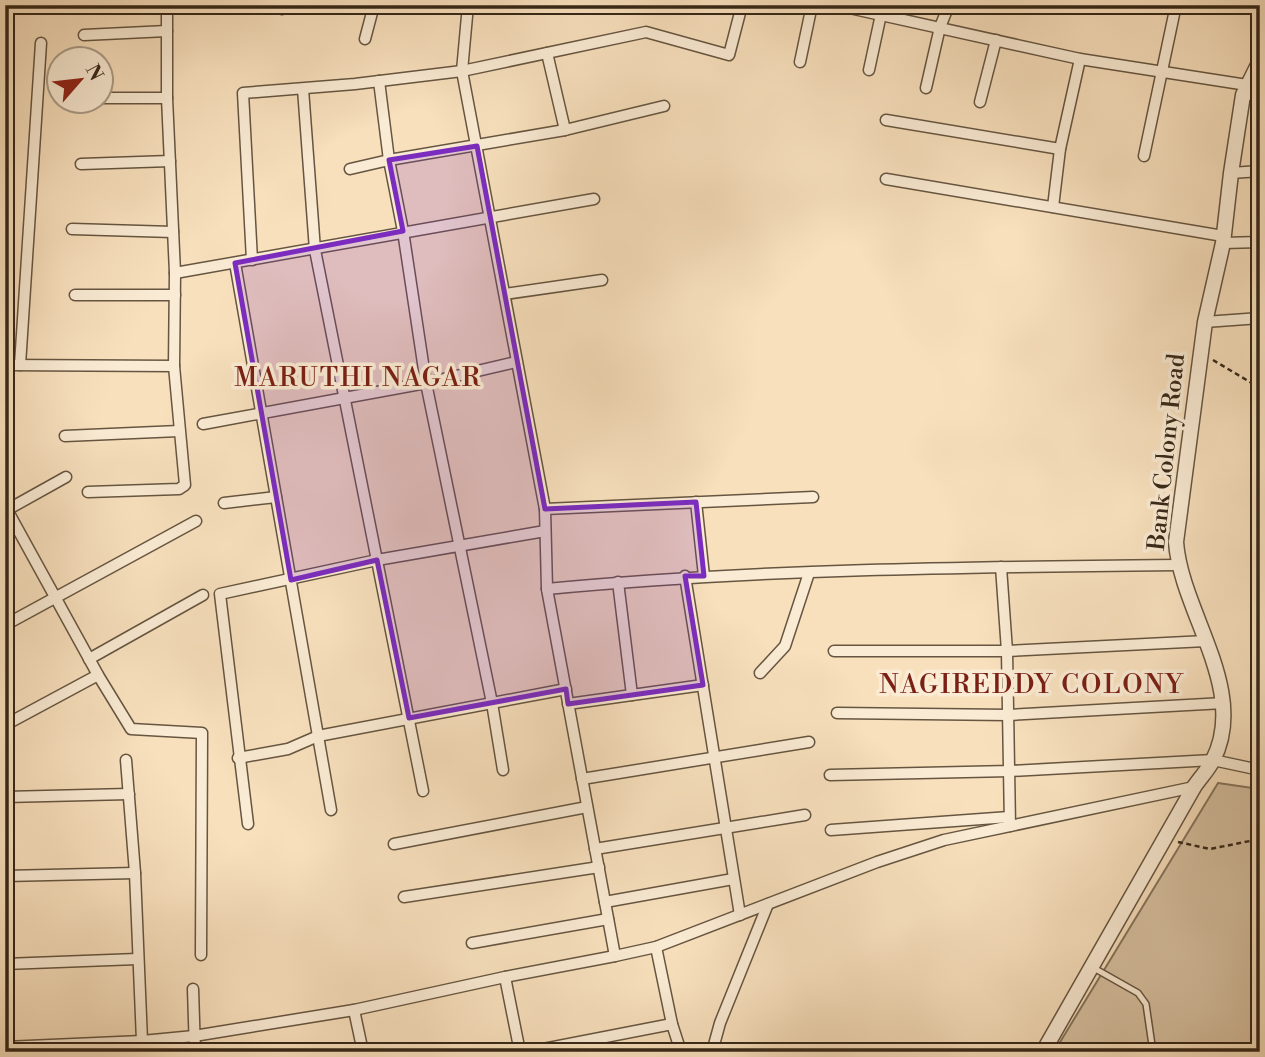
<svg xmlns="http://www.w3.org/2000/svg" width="1265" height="1057" font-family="'Libre Bodoni',serif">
  <rect width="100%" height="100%" fill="#f8e0bd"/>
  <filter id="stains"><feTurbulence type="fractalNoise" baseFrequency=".00286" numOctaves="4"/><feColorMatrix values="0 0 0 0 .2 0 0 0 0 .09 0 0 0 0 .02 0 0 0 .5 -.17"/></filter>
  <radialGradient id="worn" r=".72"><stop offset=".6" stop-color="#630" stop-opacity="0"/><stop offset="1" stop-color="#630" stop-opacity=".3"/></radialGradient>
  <polygon fill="#d7c1a1" stroke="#86745c" stroke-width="2" points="1218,783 1260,789 1260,1052 1054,1052"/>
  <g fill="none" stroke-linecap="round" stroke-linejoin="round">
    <defs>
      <polyline id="service" points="1092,967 1138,993 1146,1004 1153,1052"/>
      <g id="minor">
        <polyline points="468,5 462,71 545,509 547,589 615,956"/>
        <polyline points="836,5 1080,59 1247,85"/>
        <polyline points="282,9 283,5"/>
        <polyline points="84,35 167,31"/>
        <polyline points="365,39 374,5"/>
        <polyline points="547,53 565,130"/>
        <polyline points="800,62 812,5"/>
        <polyline points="869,70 883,5"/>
        <polyline points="379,81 389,160 403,231 426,383 492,703 503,770"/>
        <polyline points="926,88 940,27 949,5"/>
        <polyline points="303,89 315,250 423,791"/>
        <polyline points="1243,95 1260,94"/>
        <polyline points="102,98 167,98"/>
        <polyline points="980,102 996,40"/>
        <polyline points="886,120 1060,149"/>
        <polyline points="1144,156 1176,5"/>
        <polyline points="81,164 170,161"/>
        <polyline points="350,169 389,160 565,130 664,106"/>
        <polyline points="1231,173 1260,171"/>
        <polyline points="886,179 1223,236"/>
        <polyline points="1053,207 1060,149 1080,59"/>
        <polyline points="72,229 173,232"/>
        <polyline points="1223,243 1260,242"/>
        <polyline points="252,260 243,93 355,84 462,71 646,32 729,55 742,5"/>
        <polyline points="235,263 331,810"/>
        <polyline points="175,273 594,199"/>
        <polyline points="505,294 602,280"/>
        <polyline points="75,295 175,295"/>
        <polyline points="1205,322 1260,318"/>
        <polyline points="5,365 174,366"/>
        <polyline points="20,365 41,43"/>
        <polyline points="203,424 426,383 516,362"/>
        <polyline points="65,436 179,431"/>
        <polyline points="88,492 179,489 185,485 174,366 175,273 167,98 167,5"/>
        <polyline points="696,502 704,576"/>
        <polyline points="224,503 276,497"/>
        <polyline points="5,506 98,675 131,729 202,733 201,955"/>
        <polyline points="545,509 813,497"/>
        <polyline points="5,511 66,477"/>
        <polyline points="1001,567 1007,651 1010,826"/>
        <polyline points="685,576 740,915"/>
        <polyline points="618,582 632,695"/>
        <path d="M547,589C756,569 968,567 1178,565"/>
        <polyline points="5,625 196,521"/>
        <polyline points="834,651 1007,651 1206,641"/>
        <polyline points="89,659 203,595"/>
        <polyline points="760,673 785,646 809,573"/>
        <polyline points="568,704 703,685"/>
        <polyline points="837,713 1009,715 1224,703"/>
        <polyline points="5,725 98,675"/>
        <polyline points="238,758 288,749 318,736 566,689"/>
        <polyline points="126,760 135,873 142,1041"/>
        <polyline points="830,775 1010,771 1213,760 1260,770"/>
        <polyline points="582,779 809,742"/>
        <polyline points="5,797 129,794"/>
        <polyline points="248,824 220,594 377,560 545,531"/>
        <polyline points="831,830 1009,817"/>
        <polyline points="394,844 587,807"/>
        <polyline points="595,849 805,815"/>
        <polyline points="5,876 135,873"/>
        <polyline points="404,897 599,867"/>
        <polyline points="605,902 733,879"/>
        <polyline points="472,943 608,919"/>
        <polyline points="656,947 672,1024 681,1052"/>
        <polyline points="5,964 137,959"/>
        <polyline points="505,977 520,1052"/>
        <polyline points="193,989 195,1052"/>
        <polyline points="354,1010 363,1052"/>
        <polyline points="5,1047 142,1041 194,1036 354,1010 505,977 615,956 656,947 877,862 944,840 1194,787"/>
        <polyline points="528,1052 672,1024"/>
        <polyline points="712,1052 720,1023 768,904"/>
      </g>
      <path id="tertiary" d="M1043,1052L1194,787C1200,778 1208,770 1213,760C1249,690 1181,612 1176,542L1205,322L1223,243L1231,173L1243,95L1260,61"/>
    </defs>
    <use href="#service" stroke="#665540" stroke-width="8"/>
    <use href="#minor" stroke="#665540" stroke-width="13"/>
    <use href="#tertiary" stroke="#665540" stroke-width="17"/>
    <g stroke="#362717" stroke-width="2.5" stroke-dasharray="5 3.5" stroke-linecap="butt">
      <polyline points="1213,360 1260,388"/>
      <polyline points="1178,842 1210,849 1260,839"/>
    </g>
    <use href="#service" stroke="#faebd4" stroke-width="5"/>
    <use href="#minor" stroke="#faebd4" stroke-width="10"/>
    <use href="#tertiary" stroke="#faebd4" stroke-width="14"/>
  </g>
  <path fill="#7b2cbf" fill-opacity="0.2" stroke="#7b2cbf" stroke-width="5" stroke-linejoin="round" d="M477,146L545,509L696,502L704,576H685L703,685L568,704L566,689L409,718L377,560L291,580L235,263L403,231L389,160Z"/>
  <g text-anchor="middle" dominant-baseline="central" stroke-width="7" stroke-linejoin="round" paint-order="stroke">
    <g font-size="24" fill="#362717" stroke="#faebd4">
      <text transform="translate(1167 452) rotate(-84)">Bank Colony Road</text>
    </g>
    <g font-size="26" letter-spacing="2" fill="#7a1f14" stroke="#faebd4">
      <text x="358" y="378">MARUTHI NAGAR</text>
      <text x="1032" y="685">NAGIREDDY COLONY</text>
    </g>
  </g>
  <rect width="1265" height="1057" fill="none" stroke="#f8e0bd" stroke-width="28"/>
  <rect x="7" y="7" width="1251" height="1043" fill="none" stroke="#362717" stroke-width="3.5"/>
  <rect x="14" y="14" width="1237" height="1029" fill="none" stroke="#362717" stroke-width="2"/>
  <g transform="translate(80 80) rotate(62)"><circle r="33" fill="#faebd4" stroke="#ac9d88" stroke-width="2"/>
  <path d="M0-5L12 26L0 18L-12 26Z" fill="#8f2418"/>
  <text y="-10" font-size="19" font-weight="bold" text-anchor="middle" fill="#362717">N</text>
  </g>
  <rect width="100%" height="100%" filter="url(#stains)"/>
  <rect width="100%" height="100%" fill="url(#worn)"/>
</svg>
